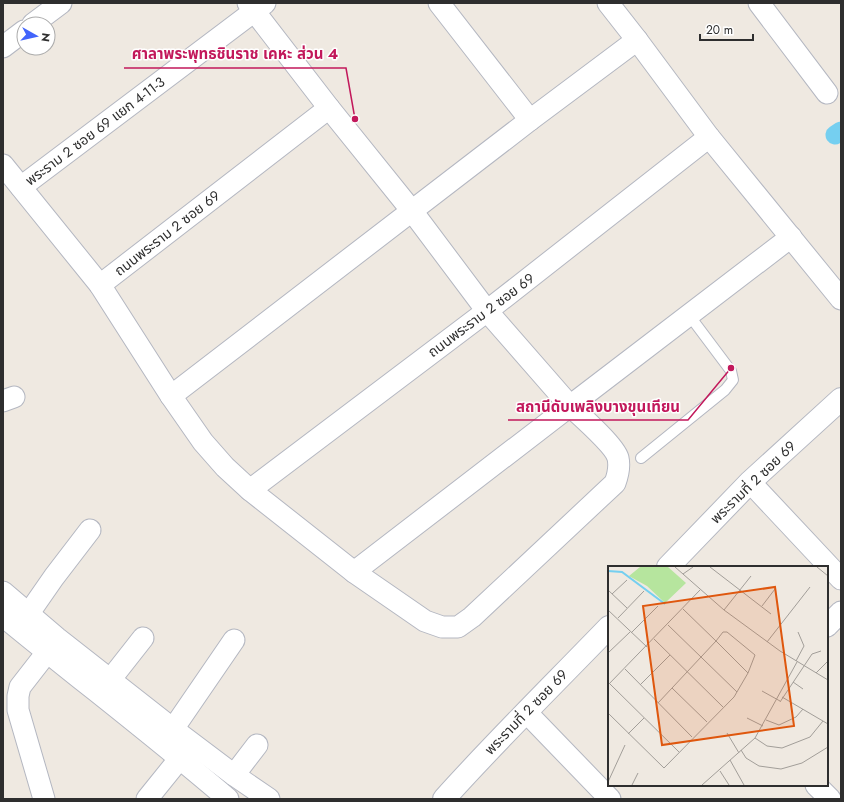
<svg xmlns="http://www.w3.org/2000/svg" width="844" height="802" font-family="Jost,'Noto Sans Thai',sans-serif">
  <rect width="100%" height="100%" fill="#efe9e1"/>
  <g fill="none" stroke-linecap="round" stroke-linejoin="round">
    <polyline stroke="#75cff0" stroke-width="19" points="835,135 841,131"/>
    <defs>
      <polyline id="lane" points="641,458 725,390 733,380 731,371 689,315"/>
      <g id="street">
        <polyline points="248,3 329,108 412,211 487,311 570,406 354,572"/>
        <polyline points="439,3 530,120"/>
        <polyline points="608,3 637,40 709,137 841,299"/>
        <polyline points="759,3 827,93"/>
        <polyline points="33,24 61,3"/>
        <polyline points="3,47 24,31"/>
        <path d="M3,165L100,285L171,396L203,442L225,467L250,490L354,572L425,621L442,627H458L472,617L615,483C618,475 620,467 618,458C615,446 581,416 570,406L791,237"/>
        <polyline points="21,187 265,3"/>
        <polyline points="100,285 329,108"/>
        <polyline points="171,396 530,120 637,40"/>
        <polyline points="3,401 14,397"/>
        <polyline points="750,482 841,579"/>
        <polyline points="250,490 487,311 709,137"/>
        <polyline points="3,592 57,638 173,729 234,775 269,799"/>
        <polyline points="29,613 54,577 90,530"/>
        <path d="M3,616C78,678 155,736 228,799"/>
        <polyline points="827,626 841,612"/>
        <polyline points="110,680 143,638"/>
        <polyline points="526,712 610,799"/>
        <polyline points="163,738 173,729 234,640"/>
        <polyline points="234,775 257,745"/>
        <polyline points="816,785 830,799"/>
        <polyline points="44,799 18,710 18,696 20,687 55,642"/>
        <polyline points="147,799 189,747"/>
      </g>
      <g id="secondary">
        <polyline points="668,567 750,482 841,399"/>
        <path d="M444,799C497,740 554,684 609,627"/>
      </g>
    </defs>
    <use href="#lane" stroke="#b4b7c1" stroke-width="12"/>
    <use href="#street" stroke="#b4b7c1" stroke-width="23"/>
    <use href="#secondary" stroke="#b4b7c1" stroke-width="24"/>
    <use href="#lane" stroke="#fff" stroke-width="10"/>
    <use href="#street" stroke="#fff" stroke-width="21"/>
    <use href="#secondary" stroke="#fff" stroke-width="22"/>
  </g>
  <g text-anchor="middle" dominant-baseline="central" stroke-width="3" stroke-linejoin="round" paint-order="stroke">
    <g font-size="14" fill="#2e2e2e" stroke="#fff">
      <text transform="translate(95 131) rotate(-37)">พระราม 2 ซอย 69 แยก 4-11-3</text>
      <text transform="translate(167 233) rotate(-38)">ถนนพระราม 2 ซอย 69</text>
      <text transform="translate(481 315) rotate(-37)">ถนนพระราม 2 ซอย 69</text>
      <text transform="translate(753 482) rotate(-44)">พระรามที่ 2 ซอย 69</text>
      <text transform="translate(526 712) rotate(-46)">พระรามที่ 2 ซอย 69</text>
    </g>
  </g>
  <g transform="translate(608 566)">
    <rect width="220" height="220" fill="#efe9e1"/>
    <path d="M32,1H60L78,17L57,37L39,20L21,10Z" fill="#b6e59e"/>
    <path fill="none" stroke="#75cff0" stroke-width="2" d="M0,5L14,6L57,38"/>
    <path fill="none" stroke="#a29e99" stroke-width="1" d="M67,1L116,44L172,85L220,114M102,1L163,48M209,1L220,10M75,8L85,1M0,24L19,42M4,28L19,14M154,40L167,23M0,44L39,81M116,44L143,10M10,52L36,25M60,59L129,126M23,67L50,40M46,73L115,141M159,76L202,21M0,87L22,66M188,95L196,80L190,66M17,103L84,171M208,107L220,95M185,116L195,123M2,118L71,186M0,119L92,24M32,119L62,89M64,122L99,156M154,125L172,135M174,131L220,158M172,136L204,88L213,85M50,137L108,75L140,107M0,147L56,202L126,131L140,107L147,89L119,66H115L108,75L75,43M139,152L155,160M158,154L171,159L188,151L195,143M119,167L131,187M20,168L36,152M147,172L159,180L174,182L202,171L215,155M133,184L138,192L151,200L173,203L194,197L220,181M122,194L136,219M112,205L121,219M0,216L17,179M24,219L30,207M94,219L147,172L189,96"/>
    <path fill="#df570e" fill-opacity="0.15" stroke="#df570e" stroke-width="2" d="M167,21L186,160L54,179L35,40Z"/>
    <rect width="220" height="220" fill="none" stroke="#2e2e2e" stroke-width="2"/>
  </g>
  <path fill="none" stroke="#c2185b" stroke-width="1.5" d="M355 119L346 68H124M731 368L688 420H508"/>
  <g fill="#c2185b" stroke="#fff" stroke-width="1.5">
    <circle cx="355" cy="119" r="4"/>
    <circle cx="731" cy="368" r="4"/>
  </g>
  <g font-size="15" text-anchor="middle" font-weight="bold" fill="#c2185b" stroke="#fff" stroke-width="3" stroke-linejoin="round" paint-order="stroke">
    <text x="235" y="59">ศาลาพระพุทธชินราช เคหะ ส่วน 4</text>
    <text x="598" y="412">สถานีดับเพลิงบางขุนเทียน</text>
  </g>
  <rect width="844" height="802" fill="none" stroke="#2e2e2e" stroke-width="8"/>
  <g transform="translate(36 36) rotate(98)"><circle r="19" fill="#ffffff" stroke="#ababab"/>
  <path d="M0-3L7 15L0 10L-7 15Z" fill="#4264fb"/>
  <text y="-6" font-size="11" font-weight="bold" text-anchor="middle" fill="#2e2e2e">N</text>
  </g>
  <path d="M700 34v6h53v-6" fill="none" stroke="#2e2e2e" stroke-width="2"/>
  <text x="706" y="34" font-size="12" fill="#2e2e2e" stroke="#ffffff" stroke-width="3" paint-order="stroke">20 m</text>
</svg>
